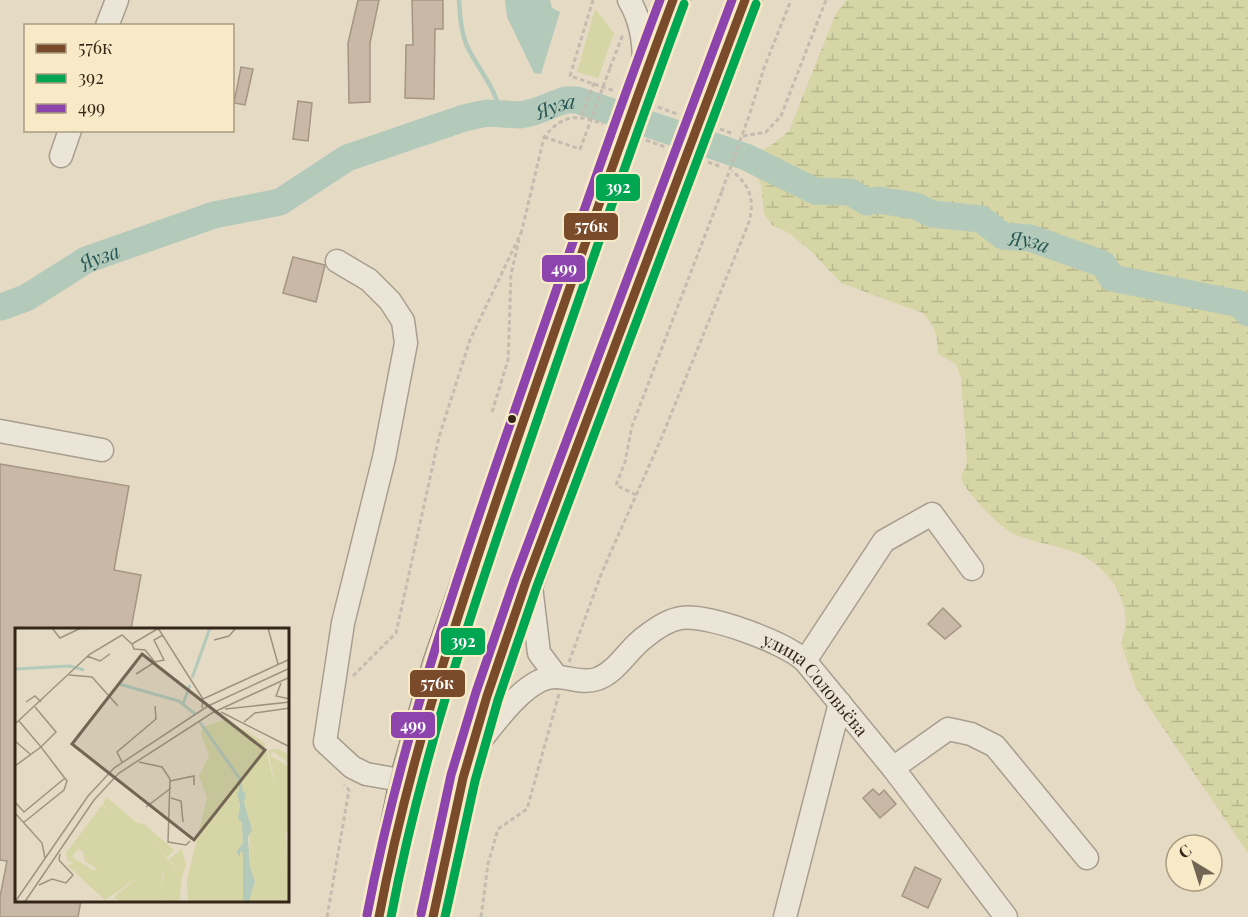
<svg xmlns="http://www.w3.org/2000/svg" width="1248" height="917" font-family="'Playfair Display',serif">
  <defs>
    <pattern id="wetland-marsh" width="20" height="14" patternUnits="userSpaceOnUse" patternTransform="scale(1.5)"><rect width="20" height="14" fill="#d5d5a5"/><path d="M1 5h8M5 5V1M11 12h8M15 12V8" fill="none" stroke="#b7b78d"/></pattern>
  </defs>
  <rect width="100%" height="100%" fill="#e5dbc4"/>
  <polygon fill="#d5d5a5" points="595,9 614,33 598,78 577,72"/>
  <path fill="url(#wetland-marsh)" d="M847,0H1248V853L1136,688L1121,643C1135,608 1114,572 1081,555C1059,544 1025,543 1006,529C990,517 976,501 964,485L961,477L967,463L961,378L956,364L938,354C938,335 935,327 923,313L841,283L812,252L789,233L772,225L764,214L761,185L746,157L769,147L789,131L836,13Z"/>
  <polygon fill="#b3c9ba" points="505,0 550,0 552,8 560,12 541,74 534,73 507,17"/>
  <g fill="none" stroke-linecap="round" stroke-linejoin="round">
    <path stroke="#b3c9ba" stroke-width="4.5" d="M459,0C460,16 461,32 467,46C479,71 495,86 501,114"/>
    <path stroke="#b3c9ba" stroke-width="27" id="s1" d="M1,307L26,298L86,260L214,215L280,202L347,158L464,118L487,113L520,115L534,112L565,100H577L746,157L815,191L850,192L867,202L878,200L916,206L932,214L981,219L1003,236L1030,238L1103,264L1112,278L1240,304L1248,313"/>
  </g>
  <g fill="#c8b8a5" stroke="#a49584" stroke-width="1.5">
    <polygon points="358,0 379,0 370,43 370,102 349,103 348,43"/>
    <polygon points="412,0 443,0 443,29 435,29 434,99 405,98 406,45 413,45"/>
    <polygon points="241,67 253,69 245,105 234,103"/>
    <polygon points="298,101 312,103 308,141 293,139"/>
    <polygon points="293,257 325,265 316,302 283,293"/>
    <polygon points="0,464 129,486 114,570 141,575 131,629 16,629 16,900 81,900 78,917 0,917 0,897 7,861 0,860"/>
    <polygon points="943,608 961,626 945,639 928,624"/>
    <polygon points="873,789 879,795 884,790 896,804 880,818 863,798"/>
    <polygon points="915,867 941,879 928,908 902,896"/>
  </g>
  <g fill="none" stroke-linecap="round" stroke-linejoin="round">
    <defs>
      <g id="minor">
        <path d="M629,0C641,20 644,41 644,65"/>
        <polyline points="107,26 117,0"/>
        <polyline points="61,156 70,130"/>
        <polyline points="337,261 369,280 390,301 403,321 406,343 384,458 343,623 325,742 352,767 366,774 406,781"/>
        <polyline points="0,431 102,450"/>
        <polyline points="531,586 539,653 557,677"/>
        <polyline points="805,661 884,541 932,514 972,569"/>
        <path id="s2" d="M481,740C497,720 528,676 556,677C570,677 582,684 597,679C617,672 628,649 645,637C655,629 668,620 681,618C709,614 784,642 805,661L893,768L1006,917"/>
        <polyline points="893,768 948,729 971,734 995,746 1087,858"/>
        <polyline points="785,917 840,703"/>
      </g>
      <g id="highway">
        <polyline points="643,80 673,0"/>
        <polyline points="705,103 745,0"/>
        <polyline points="379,917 406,781 439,665 618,148"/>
        <path d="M433,917C459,766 511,625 564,482C603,378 642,275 681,171"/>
      </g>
    </defs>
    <use href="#minor" stroke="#a89e8f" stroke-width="25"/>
    <use href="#highway" stroke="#8e8476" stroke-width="35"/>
    <g stroke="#c3bcaf" stroke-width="3" stroke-dasharray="4.5 3" stroke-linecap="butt">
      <polyline points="593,0 570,76 615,91"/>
      <polyline points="610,68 623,34"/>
      <polyline points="658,107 677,114"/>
      <polyline points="750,113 764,68 791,0"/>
      <polyline points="582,115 594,83"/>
      <polyline points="720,129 734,134"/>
      <polyline points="743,136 766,132 781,116 826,0"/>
      <polyline points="544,137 580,149 585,136"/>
      <polyline points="646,140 665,147"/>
      <polyline points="708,162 722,167"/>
      <path d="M521,234L544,137C563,114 577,114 603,124"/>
      <polyline points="492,412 508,360 511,274 519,240"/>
      <polyline points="636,495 616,485 625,462 632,426 722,191"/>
      <path d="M569,662L602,572L661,439L749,222C755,200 750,185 732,171"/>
      <polyline points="353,676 396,633 439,437 470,340 521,233"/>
      <polyline points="327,917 349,790 344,785"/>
      <polyline points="481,917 488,864 498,829 527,809 559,694"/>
    </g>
    <use href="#minor" stroke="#ebe5d8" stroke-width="22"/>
    <use href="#highway" stroke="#d7cab5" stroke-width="33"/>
    <defs>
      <g id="highway-bridge">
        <polyline points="618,148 643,80"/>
        <polyline points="681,171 705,103"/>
      </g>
    </defs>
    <use href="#highway-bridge" stroke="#8e8476" stroke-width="35" stroke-linecap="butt"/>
    <g stroke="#c3bcaf" stroke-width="3" stroke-dasharray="4.5 3" stroke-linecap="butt">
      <polyline points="585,136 610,68"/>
      <polyline points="722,191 750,113"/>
    </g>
    <use href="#highway-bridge" stroke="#d7cab5" stroke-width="33"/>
    <defs>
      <g id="bus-1">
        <path d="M379,917C410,751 465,593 519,434C569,289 619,144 673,0"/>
        <polyline points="433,917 463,778 487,696 526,582 745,0"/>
      </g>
      <g id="bus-2">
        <path d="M391,917C422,753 476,598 530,441C580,295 630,149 684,4"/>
        <polyline points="445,917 475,781 498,700 537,586 756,4"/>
      </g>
      <g id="bus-3">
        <polyline points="421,914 451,775 476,692 515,578 732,0"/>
        <path d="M367,915C399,749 452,592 507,433C557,288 606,143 660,0"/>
      </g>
    </defs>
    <use href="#bus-1" stroke="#f8eac7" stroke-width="14"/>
    <use href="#bus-2" stroke="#f8eac7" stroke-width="14"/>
    <use href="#bus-3" stroke="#f8eac7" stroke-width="14"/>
    <use href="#bus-1" stroke="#7a4b2a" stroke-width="9"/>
    <use href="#bus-2" stroke="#00a651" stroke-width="9"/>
    <use href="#bus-3" stroke="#8e44ad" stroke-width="9"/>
  </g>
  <circle fill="#352618" stroke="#f8eac7" stroke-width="2" cx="512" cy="419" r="5"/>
  <g text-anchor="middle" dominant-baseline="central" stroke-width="4.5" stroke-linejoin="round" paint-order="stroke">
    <g font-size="18" fill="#352618" stroke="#f8eac7">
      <text stroke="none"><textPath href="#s2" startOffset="404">улица Соловьёва</textPath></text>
    </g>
    <g font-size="20" font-style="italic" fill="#265754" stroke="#f8eac7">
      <text stroke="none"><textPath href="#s1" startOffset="598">Яуза</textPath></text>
      <text stroke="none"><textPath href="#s1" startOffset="1102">Яуза</textPath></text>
      <text stroke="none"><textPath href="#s1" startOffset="111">Яуза</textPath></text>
    </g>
  </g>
  <g transform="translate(15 628)">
    <rect width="274" height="274" fill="#e5dbc4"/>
    <path d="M91,169L119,192L167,248L164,274H146L162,261L88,177Z" fill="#d5d5a5"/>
    <path d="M87,177L148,242L145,265L149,244L162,261L146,274L145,269V274H105L99,269L125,248L90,272L53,238L59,234L53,233L51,225ZM63,221L68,223L70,233L81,240L79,243L57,229ZM121,195L129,196L159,222L152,229ZM167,221L171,237L167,248L154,231Z" fill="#d5d5a5" fill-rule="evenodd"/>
    <path d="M211,91L249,114L261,162L253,122L263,121L274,127V135L257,123L256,128L274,139V200L271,205L274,274H234L240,254L235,239L234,191L230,176L225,172L223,190L227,195L228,215L221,224L223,228L227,222L228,225V274H173L172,252L192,170L184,148L194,128L186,106L188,99Z" fill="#d5d5a5"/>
    <path d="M226,161L231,166L229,174L237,202L233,209L235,239L240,253L234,274H228V225L225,223V229L221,224L228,215L227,195L223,190L225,176L222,165Z" fill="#b3c9ba"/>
    <path fill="none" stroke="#b3c9ba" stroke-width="3" d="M0,41L55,38L69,42M177,50L195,0M104,56L164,73L180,86M168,76L175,57M184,93L225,151L226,163"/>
    <path fill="none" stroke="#9f937f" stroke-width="1.5" d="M37,0L45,10L66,0M143,0L188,71L187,80M253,0L263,36M199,12L214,8L221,0M117,16L119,21L130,22L140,34L149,32L139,12L148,7M72,28L85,33L95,26M121,46L140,34M54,47L77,49L103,78M266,55L261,68L275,71M188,71L275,31M11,74L20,68L26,74M210,81L275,74M206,84L275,119M4,93L26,119L41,104L20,79M229,94L240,85L275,80M0,96L75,26L107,7L117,16L144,0M0,113L15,126M107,134L102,124L141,91L140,78M124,134L147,139L155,151L153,214L171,217L175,213M0,138L26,119L52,153L49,162L8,195M155,153L179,148V157M156,170L166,173L168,194M0,174L9,184L50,150M131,179L156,160M0,185L27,215L30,230M24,257L37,251L51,255L58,247L44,232L45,226M0,274L73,168L99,140L193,78L275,40M9,275L79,172L104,145L197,85L275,49"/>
    <path fill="#736554" fill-opacity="0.15" stroke="#736554" stroke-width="3" d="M127,26L250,122L179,212L57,116Z"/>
    <rect width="274" height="274" fill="none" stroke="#352618" stroke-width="3"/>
  </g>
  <g stroke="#f8eac7" stroke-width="2">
    <rect x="595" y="173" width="46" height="29" rx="6" fill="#00a651"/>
    <rect x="563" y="212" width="56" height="29" rx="6" fill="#7a4b2a"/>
    <rect x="541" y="254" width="45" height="29" rx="6" fill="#8e44ad"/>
    <rect x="440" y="627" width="46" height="29" rx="6" fill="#00a651"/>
    <rect x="409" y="669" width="57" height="29" rx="6" fill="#7a4b2a"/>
    <rect x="390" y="711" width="46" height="28" rx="6" fill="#8e44ad"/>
  </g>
  <g font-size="16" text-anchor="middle" font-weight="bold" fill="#fff">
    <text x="618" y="193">392</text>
    <text x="591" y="232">576к</text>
    <text x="564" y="274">499</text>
    <text x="463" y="647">392</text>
    <text x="437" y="689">576к</text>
    <text x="413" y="731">499</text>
  </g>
  <rect x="24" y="24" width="210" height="108" fill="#f8eac7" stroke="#aa9c81" stroke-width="1.5"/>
  <rect x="36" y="44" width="30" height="9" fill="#7a4b2a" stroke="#aa9c81" stroke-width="1.5"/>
  <text x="78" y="54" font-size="18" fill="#352618">576к</text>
  <rect x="36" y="74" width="30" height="9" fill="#00a651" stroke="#aa9c81" stroke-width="1.5"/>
  <text x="78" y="84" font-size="18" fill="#352618">392</text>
  <rect x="36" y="104" width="30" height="9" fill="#8e44ad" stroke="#aa9c81" stroke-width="1.5"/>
  <text x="78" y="114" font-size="18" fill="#352618">499</text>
  <g transform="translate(1194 863) rotate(322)"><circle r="28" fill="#f8eac7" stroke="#aa9c81" stroke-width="1.5"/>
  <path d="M0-4.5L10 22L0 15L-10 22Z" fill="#736554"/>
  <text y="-9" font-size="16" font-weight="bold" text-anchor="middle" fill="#352618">С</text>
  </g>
</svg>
